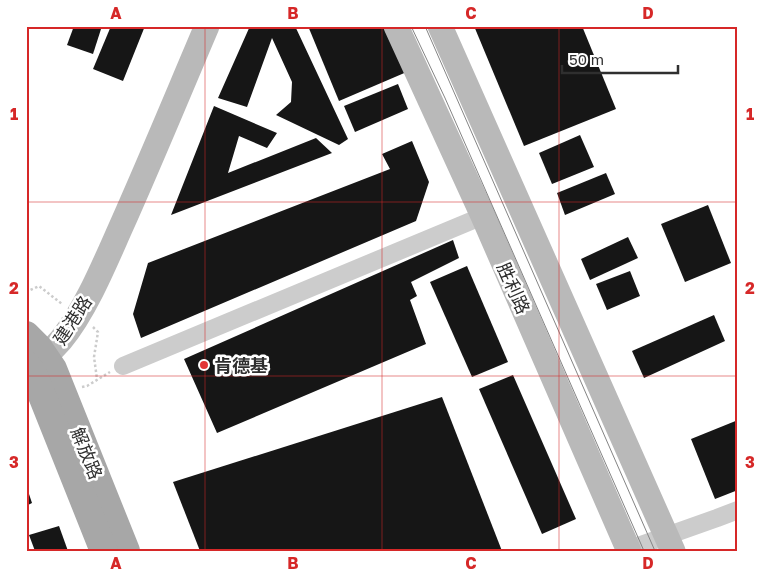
<svg xmlns="http://www.w3.org/2000/svg" width="764" height="577" font-family="'Golos Text','Noto Sans SC',sans-serif">
  <rect width="100%" height="100%" fill="#fff"/>
  <g fill="#161616">
    <polygon points="74,26 102,26 93,54 67,45"/>
    <polygon points="111,26 145,26 123,81 93,69"/>
    <polygon points="250,26 295,26 348,139 339,145 276,115 291,102 292,82 272,38 247,107 218,98"/>
    <polygon points="308,26 393,26 409,71 339,101"/>
    <polygon points="474,26 582,26 616,109 524,146"/>
    <polygon points="398,84 408,109 355,132 344,106"/>
    <polygon points="214,106 277,133 267,148 239,136 228,173 316,138 332,153 171,215"/>
    <polygon points="580,135 594,167 552,184 539,153"/>
    <polygon points="412,141 429,182 416,221 141,338 133,314 148,263 390,169 382,154"/>
    <polygon points="606,173 615,194 565,215 557,193"/>
    <polygon points="708,205 731,263 685,282 661,224"/>
    <polygon points="628,237 638,258 590,280 581,259"/>
    <polygon points="453,240 459,258 411,282 417,296 410,300 426,344 217,433 184,359"/>
    <polygon points="467,266 508,362 472,377 430,282"/>
    <polygon points="630,271 640,296 607,310 596,284"/>
    <polygon points="714,315 725,341 644,378 632,351"/>
    <polygon points="513,375 576,519 542,534 479,389"/>
    <polygon points="442,397 502,551 200,551 173,482"/>
    <polygon points="738,420 738,490 715,499 691,439"/>
    <polygon points="26,485 32,503 26,506"/>
    <polygon points="59,526 68,551 35,551 29,535"/>
  </g>
  <g fill="none" stroke-linecap="round" stroke-linejoin="round">
    <g stroke="#ccc" stroke-width="2.5" stroke-dasharray="2.5 2.5" stroke-linecap="butt">
      <polyline points="26,292 39,286 62,304"/>
      <polyline points="93,327 98,332 94,357 97,379"/>
      <polyline points="82,387 87,386 110,372"/>
    </g>
    <g stroke="#ccc" stroke-width="18">
      <polyline points="123,366 483,216"/>
      <polyline points="624,551 717,518 738,510"/>
    </g>
    <g stroke="#b9b9b9" stroke-width="25">
      <polyline points="396,26 483,216 629,551"/>
      <polyline points="440,26 673,551"/>
      <path d="M28,366C42,358 51,352 61,340C85,311 104,265 120,229C150,162 178,94 207,26"/>
    </g>
    <g stroke="#a7a7a7" stroke-width="28">
      <polyline points="26,335 38,347 53,369 126,551"/>
      <polyline points="26,364 33,374 37,383 104,551"/>
    </g>
    <g stroke="#848484" stroke-width="1">
      <polyline points="411,26 445,98 644,551"/>
      <polyline points="425,26 655,551"/>
    </g>
  </g>
  <path fill="none" stroke="#d62828" stroke-width="1" stroke-opacity="0.55" d="M205,26V551M382,26V551M559,26V551M26,202H738M26,376H738"/>
  <circle fill="#e23435" stroke="#fff" stroke-width="2" cx="204" cy="365" r="5"/>
  <g text-anchor="middle" dominant-baseline="central" stroke-width="5" stroke-linejoin="round" paint-order="stroke">
    <g font-size="18" fill="#2f2f2f" stroke="#fff">
      <text transform="translate(514 288) rotate(66)">胜利路</text>
      <text transform="translate(72 320) rotate(-57)">建港路</text>
      <text transform="translate(87 453) rotate(68)">解放路</text>
    </g>
    <g font-size="18" font-weight="bold" fill="#2f2f2f" stroke="#fff" text-anchor="start">
      <text x="214" y="365">肯德基</text>
    </g>
  </g>
  <rect width="764" height="577" fill="none" stroke="#ffffff" stroke-width="55"/>
  <path d="M562 65v8h116v-8" fill="none" stroke="#2f2f2f" stroke-width="2.5"/>
  <text x="569" y="65" font-size="15" fill="#2f2f2f" stroke="#ffffff" stroke-width="4" paint-order="stroke">50 m</text>
  <rect x="28" y="28" width="708" height="522" fill="none" stroke="#d62828" stroke-width="2"/>
  <g font-size="16" text-anchor="middle" font-weight="bold" fill="#d62828">
    <text x="116" y="19">A</text>
    <text x="293" y="19">B</text>
    <text x="471" y="19">C</text>
    <text x="648" y="19">D</text>
    <text x="14" y="120">1</text>
    <text x="750" y="120">1</text>
    <text x="14" y="294">2</text>
    <text x="750" y="294">2</text>
    <text x="14" y="468">3</text>
    <text x="750" y="468">3</text>
    <text x="116" y="569">A</text>
    <text x="293" y="569">B</text>
    <text x="471" y="569">C</text>
    <text x="648" y="569">D</text>
  </g>
</svg>
